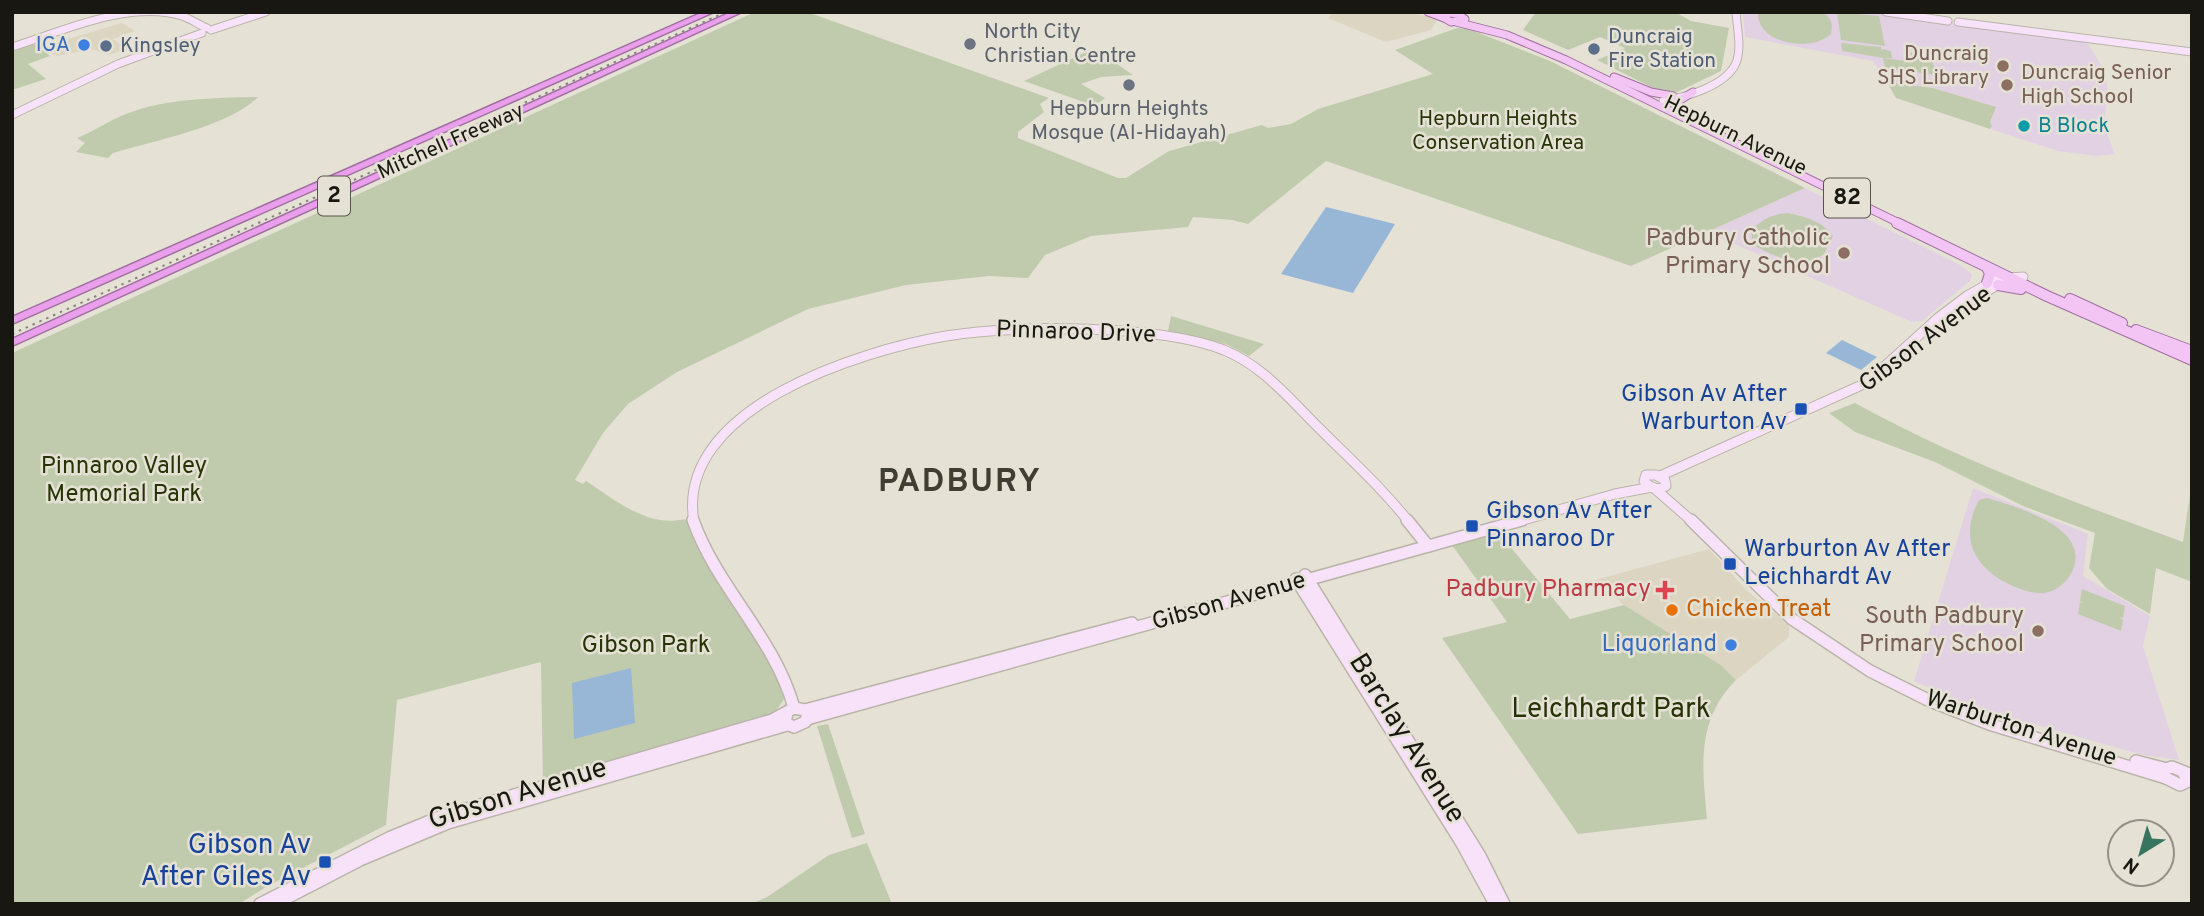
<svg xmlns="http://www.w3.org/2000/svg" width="2204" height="916" font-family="Overpass,sans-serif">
  <rect width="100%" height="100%" fill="#e5e2d5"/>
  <g fill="#dbd5c1">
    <polygon points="1334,12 1409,12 1438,19 1431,30 1386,42 1328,18"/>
    <polygon points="122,23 135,31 113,39 127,49 108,55 92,49 57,56 50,52 64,46 58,42"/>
    <polygon points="1709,549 1746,590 1789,625 1789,637 1736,680 1721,665 1624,605 1595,580"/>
  </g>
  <g fill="#e2d1e3">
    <polygon points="1743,12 1870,12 2086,41 2103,68 2108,90 2104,126 2115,154 2097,156 2058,151 1990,129 1992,126 1989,123 1995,107 1933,88 1887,82 1873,61 1745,37"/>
    <polygon points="1805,188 1960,265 1972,274 1970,281 1922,321 1912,322 1707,232"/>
    <polygon points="1973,488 2088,534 2083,576 2150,616 2143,646 2179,760 2143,755 1965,705 1914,681"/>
  </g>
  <g fill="#c0cbad">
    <path d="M755,12H807L1049,98L1040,104L1044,112L1018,132V138L1118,178H1126L1169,151L1262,125L1268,128L1291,124L1318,109L1433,74L1395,50L1457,28L1469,29L1550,61L1805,188L1631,266L1326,161L1248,224L1232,220L1193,217L1188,227L1091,236L1045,255L1028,278L989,276L906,285L808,309L677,372L628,404L603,433L575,480L583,484L586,481C615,500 648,528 685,519L768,659L785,698L775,712L543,786L541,662L397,700L386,825L266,887L239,904H12V353Z"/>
    <polygon points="1536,12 1675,12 1691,21 1729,28 1721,71 1669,96 1597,60 1625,48 1600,37 1568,50 1523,30"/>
    <path d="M1758,12H1822C1832,18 1833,24 1831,34C1812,53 1756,44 1758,12Z"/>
    <polygon points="1837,12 1879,16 1885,46 1841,40"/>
    <polygon points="1841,43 1881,47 1882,52 1882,49 1891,51 1892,58 1883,58 1907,61 1905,52 1917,53 1920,63 1918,53 1930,55 1937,75 1885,68 1883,58 1842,51"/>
    <polygon points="36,44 50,56 28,64 46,79 12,90 12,50"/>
    <polygon points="1086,52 1110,59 1133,75 1101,77 1081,84 1105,98 1095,106 1024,81"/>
    <polygon points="1887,82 1933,88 1996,107 1990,122 1992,126 1990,129 1896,98"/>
    <path d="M258,97C230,126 153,141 113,153L108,158L76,152L85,143L77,138C94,131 110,120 126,114C167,98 215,98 258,97Z"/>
    <path d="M1788,213C1806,217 1822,221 1833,236L1824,254C1803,270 1773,256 1753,245L1751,231C1762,219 1772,214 1788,213Z"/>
    <polygon points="1171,316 1264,344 1249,356 1226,344 1168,331"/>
    <path d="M1855,403C1960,461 2071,501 2183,542L2192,481V582L2156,568L2150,614L2107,589L2089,568L2095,533L2023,506L1935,462L1855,432L1829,413Z"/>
    <path d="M1987,498C2017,507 2093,528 2072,572C2066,583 2057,591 2044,593C2033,594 2022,590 2013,586C1975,569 1958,539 1979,500Z"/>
    <path d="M1498,532L1570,619L1624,605L1721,665L1736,680C1696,720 1702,767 1707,819L1578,834L1442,638L1507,622L1452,545Z"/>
    <polygon points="2082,589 2125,606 2123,618 2119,617 2123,620 2121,631 2078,614 2080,602 2084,603 2080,601"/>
    <polygon points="828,724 865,834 852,838 817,726"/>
    <polygon points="867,843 892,904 751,904 767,897 829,855"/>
  </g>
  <g fill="#98b7d7">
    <polygon points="1326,207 1395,224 1353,293 1281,274"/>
    <polygon points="1842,340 1877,357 1861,370 1826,353"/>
    <polygon points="631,668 635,723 574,739 572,683"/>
  </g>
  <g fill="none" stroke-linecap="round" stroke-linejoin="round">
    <defs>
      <g id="secondary-far2">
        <polyline points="1886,12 1948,21"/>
        <polyline points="1958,22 2192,52"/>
        <polyline points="211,30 266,12"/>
        <path d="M12,47C63,31 128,0 182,16C191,19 199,25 207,28"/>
        <path d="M1663,101C1686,97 1726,86 1736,63C1742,48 1737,28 1736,12"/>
        <polyline points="12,115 118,64 202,33"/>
      </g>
      <g id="secondary-far1">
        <polyline points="1932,332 1961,307 2002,282"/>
        <path d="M1646,475H1656L1665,480L1666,486C1658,491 1650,488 1644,481Z"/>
        <polyline points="1660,476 1866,383 1938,318 1967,296 1997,279 2023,277"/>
        <polyline points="1654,488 1693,522"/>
        <path d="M694,522C674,408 862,350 946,336C1018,325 1157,324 1224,350C1265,367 1290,400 1321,430C1351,460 1382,488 1409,522"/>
        <polyline points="1516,522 1615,494 1652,487"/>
      </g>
      <g id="secondary">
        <path d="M693,520C717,588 775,638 794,708"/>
        <polyline points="1407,520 1428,546"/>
        <polyline points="1691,520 1792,619 1870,671 1930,701 1989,724 2166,778"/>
        <polyline points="1305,575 1480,856 1504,904"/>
        <polyline points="1296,579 1461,842 1495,904"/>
        <polyline points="805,710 1132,623"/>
        <polyline points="807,719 1522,520"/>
        <polyline points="2136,761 2163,768"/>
        <polyline points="2183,772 2188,781 2180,785 2166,778 2162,770 2172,767 2192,775"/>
        <polyline points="260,904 391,837 442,816 772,720 794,708 805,710 808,716 805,722 794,727 785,723 787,713"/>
        <polyline points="275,904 360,860 448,823 787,725"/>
      </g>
      <g id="primary-far1">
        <polyline points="1428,12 1444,18"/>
        <polygon points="1448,13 1458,14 1465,19 1451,22 1443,17"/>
        <polyline points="1456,22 1507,35 1566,60 1901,224"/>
        <polyline points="1614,77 1651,92 1673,96"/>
        <polyline points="1676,108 1677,102 1693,92"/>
      </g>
      <g id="primary">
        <polyline points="1897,223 2047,296 2192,360"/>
        <polyline points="1987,267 1990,274 1987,283"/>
        <polyline points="1998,285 2021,289"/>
        <polyline points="2070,299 2122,323"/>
        <polyline points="2136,330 2192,351"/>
      </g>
      <g id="highway">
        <polygon points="703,12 714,12 12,324 12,317"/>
        <polygon points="731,12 742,12 12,346 12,339"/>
      </g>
    </defs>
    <use href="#secondary-far2" stroke="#b9b5a9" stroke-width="9"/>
    <use href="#secondary-far1" stroke="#b9b5a9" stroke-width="11"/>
    <use href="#secondary" stroke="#b9b5a9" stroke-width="14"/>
    <use href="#primary-far1" stroke="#a06fa0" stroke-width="9"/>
    <use href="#primary" stroke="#a06fa0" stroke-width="12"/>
    <use href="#highway" stroke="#a06fa0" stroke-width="3"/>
    <use href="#secondary-far2" stroke="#f8e2f9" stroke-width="7"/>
    <use href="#secondary-far1" stroke="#f8e2f9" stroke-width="9"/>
    <use href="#secondary" stroke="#f8e2f9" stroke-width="11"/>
    <use href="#primary-far1" stroke="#f2c5f4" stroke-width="7"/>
    <use href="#primary" stroke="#f2c5f4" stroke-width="10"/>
    <use href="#highway" fill="#e99fec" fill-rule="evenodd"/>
    <polyline stroke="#87857b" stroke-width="2" stroke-dasharray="2.5 5" stroke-linecap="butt" points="12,334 726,12"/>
  </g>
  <g fill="#6b7280" stroke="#e5e2d5" stroke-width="2.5">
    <circle cx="970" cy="44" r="7"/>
    <circle cx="1129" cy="85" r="7"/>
  </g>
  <g fill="#3f7fe0" stroke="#e5e2d5" stroke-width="2.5">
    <circle cx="84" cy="45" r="7"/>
    <circle cx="1731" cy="645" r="7"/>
  </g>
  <g fill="#5c6f8a" stroke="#e5e2d5" stroke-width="2.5">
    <circle cx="106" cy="46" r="7"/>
    <circle cx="1594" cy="49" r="7"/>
  </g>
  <g fill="#8d6e63" stroke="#e5e2d5" stroke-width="2.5">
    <circle cx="2003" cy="66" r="7"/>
    <circle cx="2007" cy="85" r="7"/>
    <circle cx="1844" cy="253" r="7"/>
    <circle cx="2038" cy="631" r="7"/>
  </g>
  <circle fill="#0f9aa8" stroke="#e5e2d5" stroke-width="2.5" cx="2024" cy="126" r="7"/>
  <g fill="#1a4fb4" stroke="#e5e2d5" stroke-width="2.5">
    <rect x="1794" y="402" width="14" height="14" rx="3.5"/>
    <rect x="1465" y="519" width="14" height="14" rx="3.5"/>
    <rect x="1723" y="557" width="14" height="14" rx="3.5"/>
    <rect x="318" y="855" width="14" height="14" rx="3.5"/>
  </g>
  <path fill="#e0444e" stroke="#e5e2d5" stroke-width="2.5" d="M1661.5 579.5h7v7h7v7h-7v7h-7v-7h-7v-7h7z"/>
  <circle fill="#e8710a" stroke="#e5e2d5" stroke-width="2.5" cx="1672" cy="610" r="7"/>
  <g text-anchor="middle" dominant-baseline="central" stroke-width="5" stroke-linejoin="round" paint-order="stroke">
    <g font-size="21" fill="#5b616d" stroke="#e5e2d5" text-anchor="start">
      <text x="984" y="32">North City<tspan x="984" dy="24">Christian Centre</tspan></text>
      <text x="1129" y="109" text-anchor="middle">Hepburn Heights<tspan x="1129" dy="24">Mosque (Al-Hidayah)</tspan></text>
    </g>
    <g font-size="21" fill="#4e5e75" stroke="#e5e2d5" text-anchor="start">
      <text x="1608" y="37">Duncraig<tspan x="1608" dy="24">Fire Station</tspan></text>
      <text x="120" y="46">Kingsley</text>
    </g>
    <g font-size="21" fill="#366cbe" stroke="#e5e2d5" text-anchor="end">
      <text x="70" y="45">IGA</text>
    </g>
    <g font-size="21" fill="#785e54" stroke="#e5e2d5" text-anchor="end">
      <text x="1989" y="54">Duncraig<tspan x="1989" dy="24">SHS Library</tspan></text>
      <text x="2021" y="73" text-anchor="start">Duncraig Senior<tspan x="2021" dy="24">High School</tspan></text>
    </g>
    <g font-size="21" fill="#273406" stroke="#e5e2d5">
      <text x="1498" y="119">Hepburn Heights<tspan x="1498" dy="24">Conservation Area</tspan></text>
    </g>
    <g font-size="21" fill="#0d838f" stroke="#e5e2d5" text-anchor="start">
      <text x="2038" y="126">B Block</text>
    </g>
    <g font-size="21" fill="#181712" stroke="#e5e2d5">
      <text transform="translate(1735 136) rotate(26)">Hepburn Avenue</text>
      <text transform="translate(451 142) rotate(-24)">Mitchell Freeway</text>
    </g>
    <g fill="#e5e2d5" stroke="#56544c" stroke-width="2">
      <rect x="318" y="176.5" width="32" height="39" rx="5"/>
      <rect x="1824" y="178.5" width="46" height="39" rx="5"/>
    </g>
    <g font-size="23" font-weight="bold" fill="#181712">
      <text x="334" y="196">2</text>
      <text x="1847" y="198">82</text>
    </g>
    <g font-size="24" fill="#785e54" stroke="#e5e2d5" text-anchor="end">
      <text x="1830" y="239">Padbury Catholic<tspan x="1830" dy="28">Primary School</tspan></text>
      <text x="2024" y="617">South Padbury<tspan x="2024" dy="28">Primary School</tspan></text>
    </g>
    <g font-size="24" fill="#181712" stroke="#e5e2d5">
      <text transform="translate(1076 333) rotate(2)">Pinnaroo Drive</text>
      <text transform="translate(1926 340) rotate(-37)">Gibson Avenue</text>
      <text transform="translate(1229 602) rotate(-16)">Gibson Avenue</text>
      <text transform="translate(2021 729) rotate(18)">Warburton Avenue</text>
    </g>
    <g font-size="24" fill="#164399" stroke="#e5e2d5" text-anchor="start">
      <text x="1787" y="395" text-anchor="end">Gibson Av After<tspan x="1787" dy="28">Warburton Av</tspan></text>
      <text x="1486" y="512">Gibson Av After<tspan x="1486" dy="28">Pinnaroo Dr</tspan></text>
      <text x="1744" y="550">Warburton Av After<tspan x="1744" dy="28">Leichhardt Av</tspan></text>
    </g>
    <g font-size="24" fill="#273406" stroke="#e5e2d5">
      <text x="124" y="467">Pinnaroo Valley<tspan x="124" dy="28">Memorial Park</tspan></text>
      <text x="646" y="646">Gibson Park</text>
    </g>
    <g font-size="24" fill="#be3a42" stroke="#e5e2d5" text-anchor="end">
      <text x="1651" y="590">Padbury Pharmacy</text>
    </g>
    <g font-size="24" fill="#c56008" stroke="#e5e2d5" text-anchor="start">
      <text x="1686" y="610">Chicken Treat</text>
    </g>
    <g font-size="24" fill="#366cbe" stroke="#e5e2d5" text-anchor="end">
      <text x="1717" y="645">Liquorland</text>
    </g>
    <g font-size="28" fill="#273406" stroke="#e5e2d5">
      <text x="1611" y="710">Leichhardt Park</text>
    </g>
    <g font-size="28" fill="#181712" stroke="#e5e2d5">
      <text transform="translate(1406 739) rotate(58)">Barclay Avenue</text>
      <text transform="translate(518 795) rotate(-17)">Gibson Avenue</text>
    </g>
    <g font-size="28" fill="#164399" stroke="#e5e2d5" text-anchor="end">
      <text x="311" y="846">Gibson Av<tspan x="311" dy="32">After Giles Av</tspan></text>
    </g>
    <g font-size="32" font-weight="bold" letter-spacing="2" fill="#403d33" stroke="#e5e2d5">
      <text x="960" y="483">PADBURY</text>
    </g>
  </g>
  <rect width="2204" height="916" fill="none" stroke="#181712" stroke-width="28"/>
  <g transform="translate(2141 853) rotate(217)"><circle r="33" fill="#e5e2d5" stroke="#939187" stroke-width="2"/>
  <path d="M0-5L12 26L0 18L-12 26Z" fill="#377560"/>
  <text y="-10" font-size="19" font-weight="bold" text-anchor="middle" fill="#181712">N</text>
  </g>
</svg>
